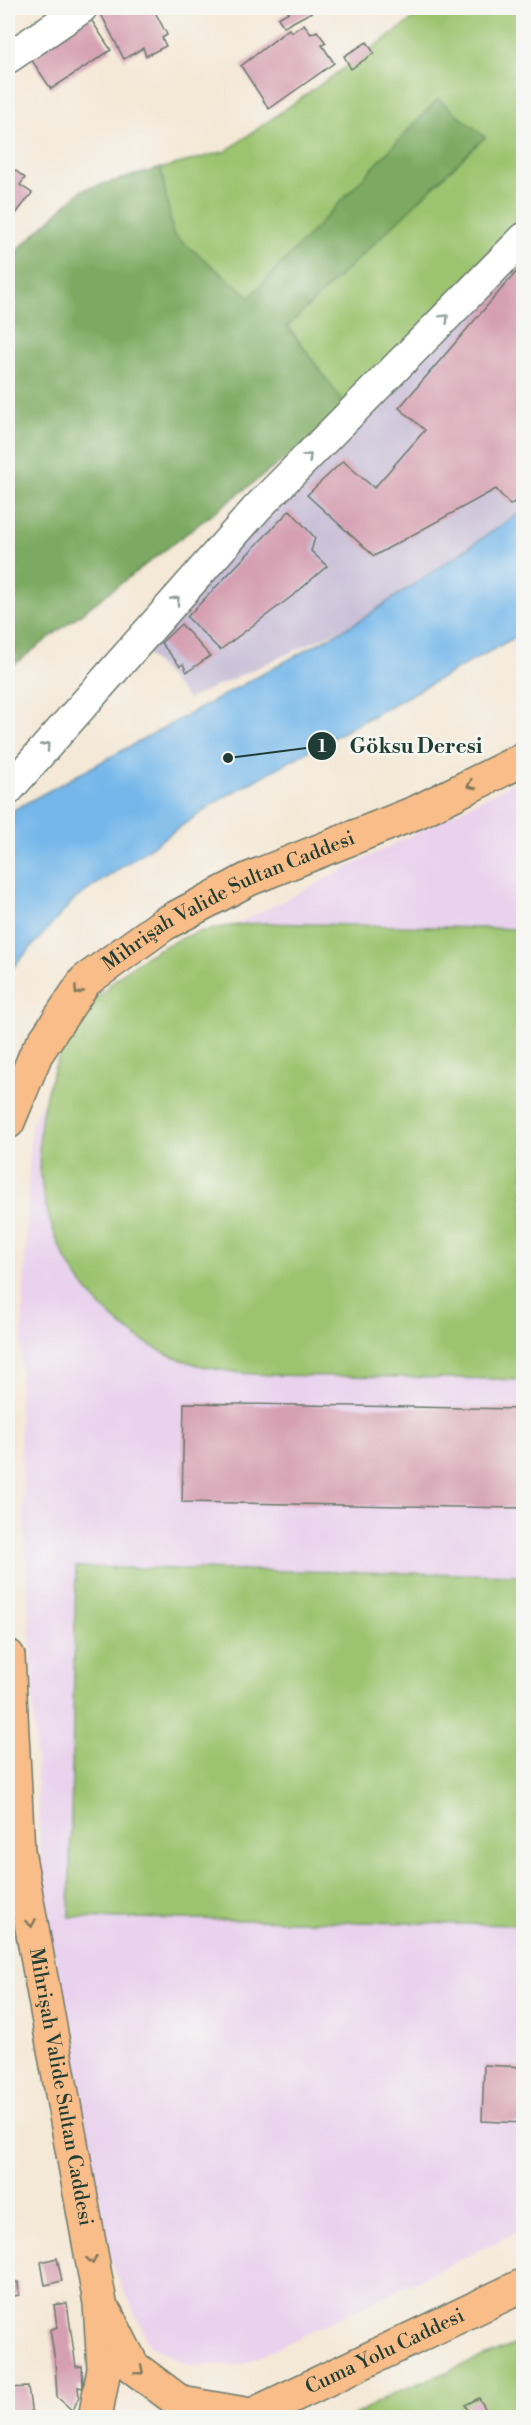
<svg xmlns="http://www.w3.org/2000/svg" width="531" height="2425" font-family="'Libre Bodoni',serif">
  <rect width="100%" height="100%" fill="#f6f6f2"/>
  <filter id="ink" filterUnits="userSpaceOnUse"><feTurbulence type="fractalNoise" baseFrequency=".0167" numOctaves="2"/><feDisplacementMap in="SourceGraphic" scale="12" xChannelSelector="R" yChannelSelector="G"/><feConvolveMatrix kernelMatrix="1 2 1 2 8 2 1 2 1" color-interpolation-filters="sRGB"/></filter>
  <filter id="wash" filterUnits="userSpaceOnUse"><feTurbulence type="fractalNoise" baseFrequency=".008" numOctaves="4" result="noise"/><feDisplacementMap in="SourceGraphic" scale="24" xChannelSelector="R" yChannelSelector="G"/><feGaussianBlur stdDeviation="1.35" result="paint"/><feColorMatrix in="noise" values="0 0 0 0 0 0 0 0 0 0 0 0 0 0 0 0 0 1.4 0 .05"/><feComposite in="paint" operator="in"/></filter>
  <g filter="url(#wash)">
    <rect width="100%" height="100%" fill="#f4e8d6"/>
    <polygon fill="#e9d2ed" points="523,778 523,2229 242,2365 188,2365 150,2345 112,2264 42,1886 19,1408 31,1124 84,1027 214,936"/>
    <polygon fill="#c9bfd7" points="523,229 523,511 359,621 188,699 140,646"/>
    <g fill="#9cc470" stroke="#5e8052" stroke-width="1.5">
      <polygon points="429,8 523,8 523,214 349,410 8,669 8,259 82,190 226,151"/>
      <path d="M265,923L523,929V1380C463,1378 403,1377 343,1376C282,1375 221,1379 165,1353C124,1334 89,1300 67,1261C0,1135 59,981 193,934C216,926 241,924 265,923Z"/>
      <polygon points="76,1567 523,1575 523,1925 69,1917"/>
      <polygon points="523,2341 523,2417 349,2418 392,2394"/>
    </g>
    <polygon fill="#7daa62" stroke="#4e744b" stroke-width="1.5" points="438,99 485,137 288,326 349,410 8,669 8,259 82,190 161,168 173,234 250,297"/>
    <polygon fill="#75b7ea" stroke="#4a7a8f" stroke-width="1.5" points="523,511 523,633 221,799 74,900 8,973 8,813 359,621"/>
    <g id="blocks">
      <g fill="#d6a0b2">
        <polygon points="98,8 153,8 167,35 162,38 166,46 146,56 143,48 124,59"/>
        <polygon points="296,8 319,8 284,27 278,18"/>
        <polygon points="86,12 111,50 51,89 25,50"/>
        <polygon points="304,24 311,34 317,31 326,43 322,45 334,63 269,109 241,66 289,29 291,33"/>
        <polygon points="367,42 374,53 351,69 344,56"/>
        <polygon points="12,168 25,178 20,185 32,193 8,224 8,174"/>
        <polygon points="524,263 524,469 518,473 524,479 524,496 510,505 496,489 374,556 307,495 343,461 374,488 425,430 399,408"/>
        <polygon points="290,510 315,538 311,551 327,566 295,594 220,650 187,617"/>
        <polygon points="181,624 210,656 187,672 183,664 180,666 161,643"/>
        <polygon points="184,1403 524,1409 524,1508 182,1502"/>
        <polygon points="484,2065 524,2067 524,2123 482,2121"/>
        <polygon points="57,2258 62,2281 45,2285 41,2262"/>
        <polygon points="18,2282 19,2295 10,2297 8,2283"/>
        <polygon points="67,2303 76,2367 82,2366 83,2388 78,2387 79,2396 73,2411 57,2397 55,2361 50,2330 57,2327 54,2305"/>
        <polygon points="28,2387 32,2415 8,2417 8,2388"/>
        <polygon points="479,2398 486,2410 472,2417 465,2405"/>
      </g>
    </g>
  </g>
  <g filter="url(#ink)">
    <use href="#blocks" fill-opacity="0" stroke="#6a796d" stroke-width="1.5"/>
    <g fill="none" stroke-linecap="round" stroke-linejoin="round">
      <defs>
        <g id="minor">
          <polyline points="8,58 82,8"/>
          <polyline points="8,790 257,508 524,238"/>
        </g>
        <g id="primary">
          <path id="s1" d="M8,1122L36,1054L85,981L164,924L249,879L417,812L524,759"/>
          <path id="s2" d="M8,1656L18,1851L100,2303L104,2369L95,2418"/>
          <polyline points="106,2314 133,2367 181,2403 251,2415"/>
          <path id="s3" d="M246,2418L524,2285"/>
        </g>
      </defs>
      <use href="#minor" stroke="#6a796d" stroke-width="33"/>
      <use href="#primary" stroke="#6a796d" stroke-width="36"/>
      <use href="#minor" stroke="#fff" stroke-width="30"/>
      <use href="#primary" stroke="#f8bd88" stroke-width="33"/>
    </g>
    <defs><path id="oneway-chevron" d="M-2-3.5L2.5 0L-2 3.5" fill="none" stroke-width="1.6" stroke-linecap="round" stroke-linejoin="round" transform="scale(1.5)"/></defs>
    <g stroke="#8f9e9a">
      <use href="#oneway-chevron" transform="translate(445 318) rotate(-45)"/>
      <use href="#oneway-chevron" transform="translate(308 457) rotate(-45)"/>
      <use href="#oneway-chevron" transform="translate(176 600) rotate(-48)"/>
      <use href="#oneway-chevron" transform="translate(46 746) rotate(-48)"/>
    </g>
    <g stroke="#81775a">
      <use href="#oneway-chevron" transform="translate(471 785) rotate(154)"/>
      <use href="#oneway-chevron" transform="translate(78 991) rotate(124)"/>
      <use href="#oneway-chevron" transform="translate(31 1923) rotate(80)"/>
      <use href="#oneway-chevron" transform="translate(92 2260) rotate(80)"/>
      <use href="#oneway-chevron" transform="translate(140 2371) rotate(40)"/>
    </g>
  </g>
  <g text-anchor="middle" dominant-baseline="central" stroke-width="5" stroke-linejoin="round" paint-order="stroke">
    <g font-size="20" fill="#1f3d34" stroke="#f6f6f2">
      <text stroke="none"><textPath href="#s1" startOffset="327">Mihrişah Valide Sultan Caddesi</textPath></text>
      <text stroke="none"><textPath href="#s2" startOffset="435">Mihrişah Valide Sultan Caddesi</textPath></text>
      <text stroke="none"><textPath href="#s3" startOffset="154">Cuma Yolu Caddesi</textPath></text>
    </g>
  </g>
  <path fill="none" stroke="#1f3d34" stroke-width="2" d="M228 758L322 746"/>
  <g fill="#1f3d34" stroke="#f6f6f2" stroke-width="2">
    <circle cx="228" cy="758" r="6"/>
    <circle cx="322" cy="746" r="15"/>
  </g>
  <g font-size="18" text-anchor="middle" font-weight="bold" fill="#fff">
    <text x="322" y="752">1</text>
  </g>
  <g font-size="21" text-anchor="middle" font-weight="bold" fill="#1f3d34" stroke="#f6f6f2" stroke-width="5" stroke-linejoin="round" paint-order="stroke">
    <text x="416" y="753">Göksu Deresi</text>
  </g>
  <rect width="531" height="2425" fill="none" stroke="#f6f6f2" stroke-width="30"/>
</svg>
